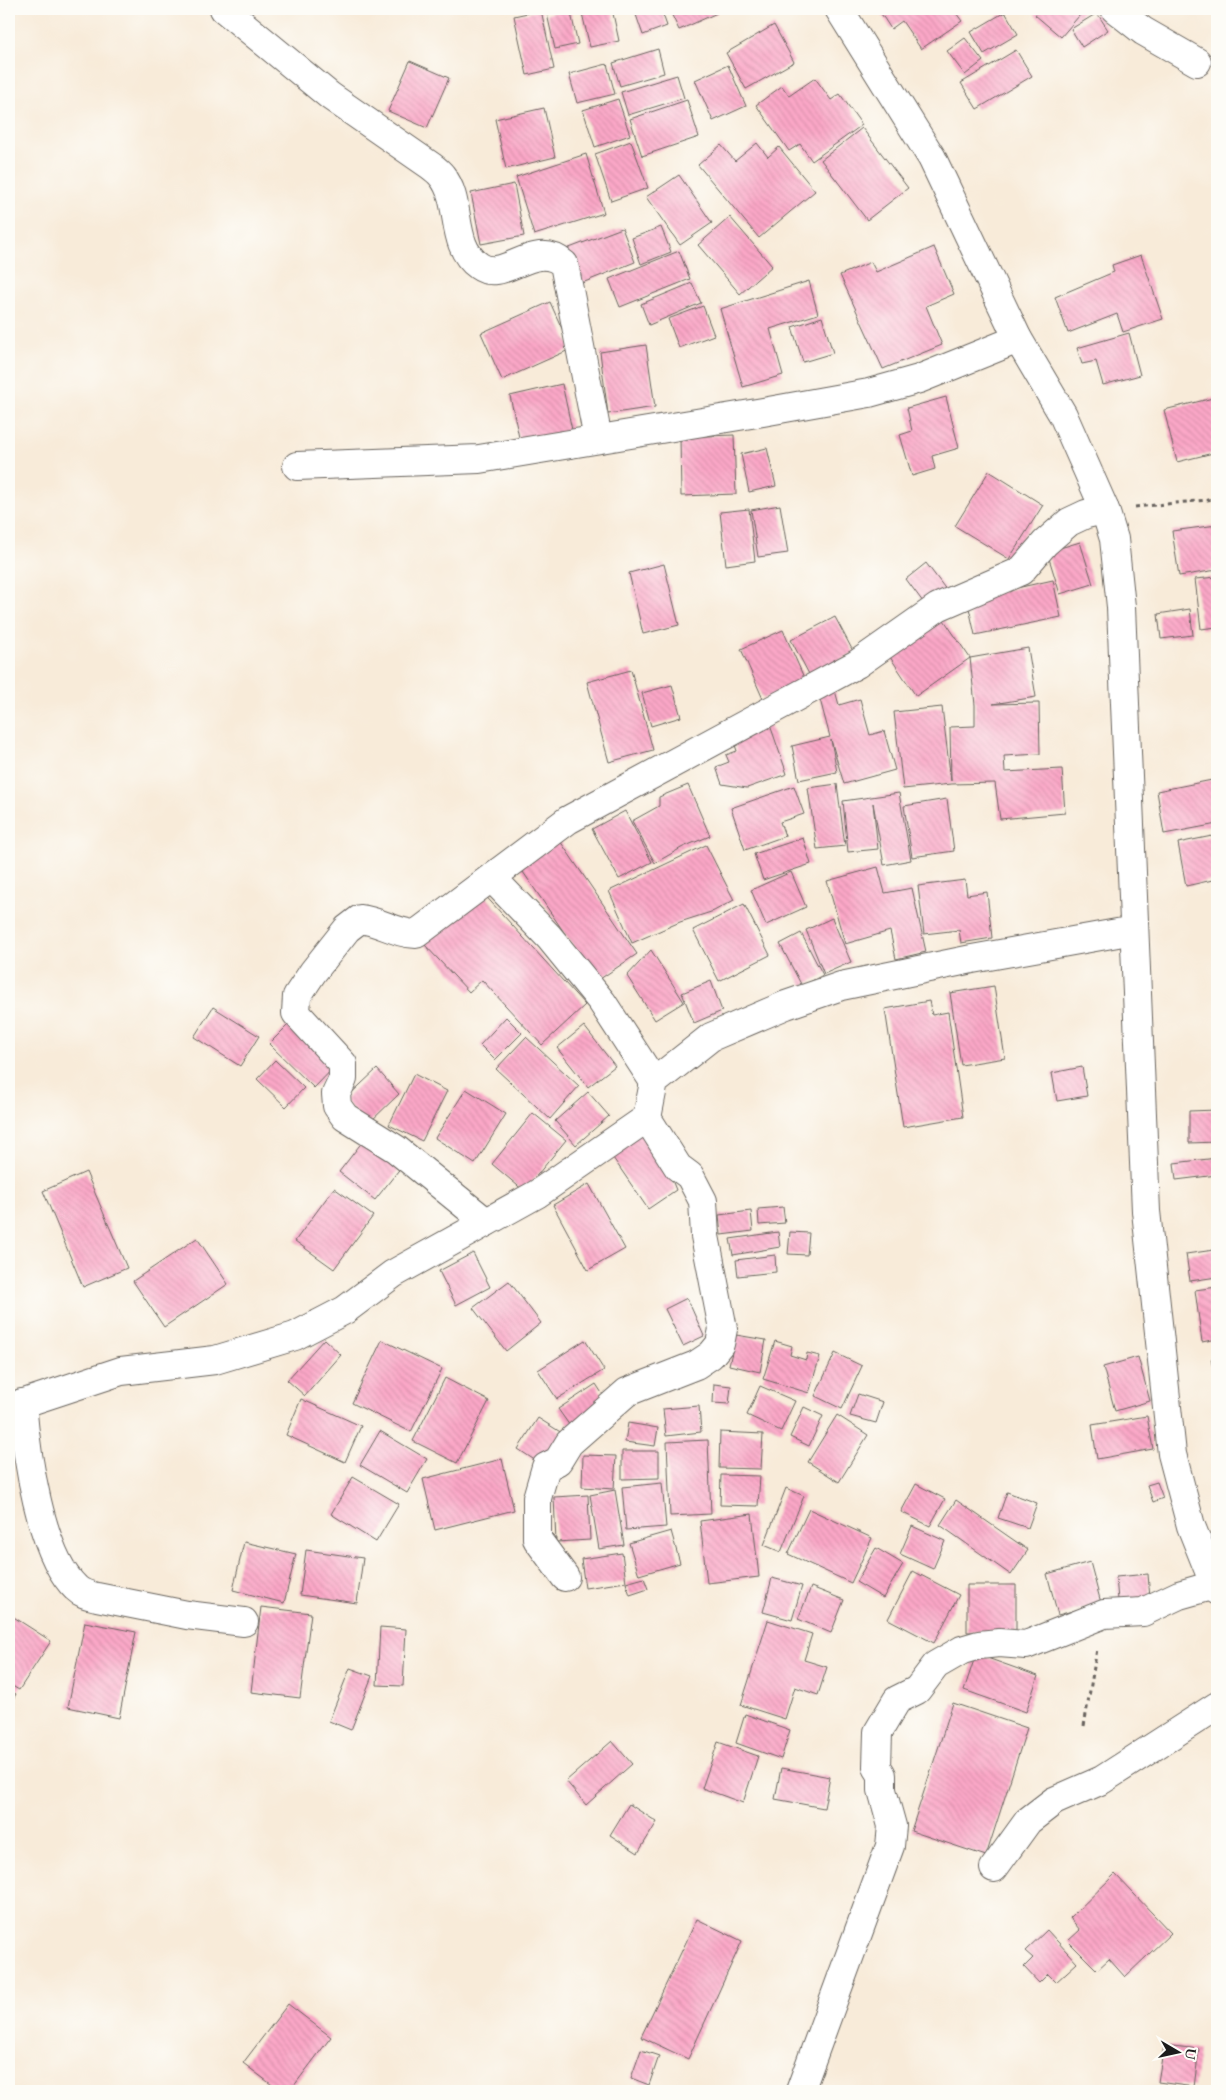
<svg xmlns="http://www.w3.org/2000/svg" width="1226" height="2100" font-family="Cardo,serif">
  <defs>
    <pattern id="building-back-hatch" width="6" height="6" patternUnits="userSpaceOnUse" patternTransform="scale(1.25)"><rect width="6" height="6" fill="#fba7c7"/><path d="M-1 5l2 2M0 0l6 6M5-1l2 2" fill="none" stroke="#d78faa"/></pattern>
  </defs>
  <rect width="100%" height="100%" fill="#fdfcf7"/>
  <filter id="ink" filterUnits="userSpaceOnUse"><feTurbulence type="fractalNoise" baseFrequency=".02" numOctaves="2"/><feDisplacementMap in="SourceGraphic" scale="10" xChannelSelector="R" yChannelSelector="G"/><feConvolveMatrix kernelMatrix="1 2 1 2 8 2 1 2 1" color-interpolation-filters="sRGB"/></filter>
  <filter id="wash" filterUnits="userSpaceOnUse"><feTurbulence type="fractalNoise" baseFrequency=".0096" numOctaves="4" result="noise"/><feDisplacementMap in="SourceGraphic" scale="20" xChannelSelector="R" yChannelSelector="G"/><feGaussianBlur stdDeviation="1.12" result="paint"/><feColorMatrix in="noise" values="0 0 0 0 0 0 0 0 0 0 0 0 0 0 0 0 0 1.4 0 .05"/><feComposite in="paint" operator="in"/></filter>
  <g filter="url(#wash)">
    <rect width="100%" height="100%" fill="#f8ebd9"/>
    <g id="blocks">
      <g fill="url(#building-back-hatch)">
        <polygon points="570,9 578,44 555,49 547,14"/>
        <polygon points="581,9 612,9 619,41 590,47"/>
        <polygon points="634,9 661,9 667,26 643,35"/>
        <polygon points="669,9 715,9 717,13 679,30"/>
        <polygon points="878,9 953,9 962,21 921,49 902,21 891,29"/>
        <polygon points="1040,9 1085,9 1061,37 1035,15"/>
        <polygon points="541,10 554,69 527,75 514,16"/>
        <polygon points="1005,12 1018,34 984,54 971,32"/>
        <polygon points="1097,13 1108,30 1082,47 1071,29"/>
        <polygon points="774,25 794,62 746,89 726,53"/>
        <polygon points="965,38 983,61 965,75 947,51"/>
        <polygon points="658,49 664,73 620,86 613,63"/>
        <polygon points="1016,50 1032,76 977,109 961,83"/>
        <polygon points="410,61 449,78 427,128 388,111"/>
        <polygon points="607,64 615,94 577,103 569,74"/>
        <polygon points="728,65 746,106 713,121 695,80"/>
        <polygon points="677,75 684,98 628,115 621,92"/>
        <polygon points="815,78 831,100 840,94 862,125 812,161 800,144 789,151 756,105 782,86 789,96"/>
        <polygon points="618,99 630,135 595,147 583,110"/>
        <polygon points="687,100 699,137 642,156 630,119"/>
        <polygon points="544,108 555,157 506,169 495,119"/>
        <polygon points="862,128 908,188 867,220 821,160"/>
        <polygon points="631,141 648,188 611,201 595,154"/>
        <polygon points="757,143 768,157 779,147 815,191 759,238 698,165 721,145 735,161"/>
        <polygon points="586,154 604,213 534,235 516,177"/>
        <polygon points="679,175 712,223 680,245 646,197"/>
        <polygon points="514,184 524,236 481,244 471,193"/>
        <polygon points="730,217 772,266 740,294 698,245"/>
        <polygon points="661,227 671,252 641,264 632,238"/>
        <polygon points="622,228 635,262 577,285 564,250"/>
        <polygon points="934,247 954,294 926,306 942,345 883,369 840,275 871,262 876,272"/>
        <polygon points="679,251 690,279 620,307 609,279"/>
        <polygon points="1141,255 1163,319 1123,332 1117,314 1068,333 1055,297 1114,272 1112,265"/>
        <polygon points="809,281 818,314 770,329 783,375 743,387 720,309"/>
        <polygon points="692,283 701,303 649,325 641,304"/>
        <polygon points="550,302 571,349 502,380 481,333"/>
        <polygon points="703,306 714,335 679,348 668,319"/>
        <polygon points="822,317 833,353 803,362 792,327"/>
        <polygon points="1129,333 1140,375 1103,385 1096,361 1082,364 1077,348"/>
        <polygon points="646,345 655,407 608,414 600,352"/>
        <polygon points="562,384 572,430 520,442 510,396"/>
        <polygon points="946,397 959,448 932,456 935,469 912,476 900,435 912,431 907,408"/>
        <polygon points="1217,397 1217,452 1177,462 1164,410"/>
        <polygon points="734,435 736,494 681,496 680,437"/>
        <polygon points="767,448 776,486 749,492 741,454"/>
        <polygon points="989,471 1043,505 1009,559 955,526"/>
        <polygon points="780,505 788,553 758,557 751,510"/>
        <polygon points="749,509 755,561 726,565 720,512"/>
        <polygon points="1217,525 1217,570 1179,576 1172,531"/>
        <polygon points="1080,542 1093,584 1060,594 1047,552"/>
        <polygon points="926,563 947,591 926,606 906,579"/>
        <polygon points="664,564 679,625 643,634 629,573"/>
        <polygon points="1217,577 1217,627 1201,629 1195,579"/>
        <polygon points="1053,580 1061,617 975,635 967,599"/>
        <polygon points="1190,609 1193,635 1161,639 1158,614"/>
        <polygon points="835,617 854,653 810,676 791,640"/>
        <polygon points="942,617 970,658 916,696 888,654"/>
        <polygon points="783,630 805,680 763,699 741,649"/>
        <polygon points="1028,648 1036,697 993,704 1039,703 1040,754 1004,756 1005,772 1062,769 1065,813 1000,819 995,783 951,784 903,789 894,712 942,707 951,781 950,727 975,726 975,705 970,658"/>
        <polygon points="631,670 653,750 609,762 587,682"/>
        <polygon points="672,685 681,717 651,726 642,693"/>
        <polygon points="834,687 839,705 860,699 870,735 884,731 895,770 844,784 831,740 837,772 799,780 792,746 830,737 818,692"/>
        <polygon points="770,725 787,774 747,788 722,784 716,767 729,762 726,755 737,751 733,739"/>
        <polygon points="1217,779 1217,824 1164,834 1157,791"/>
        <polygon points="837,784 845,846 817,849 808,788"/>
        <polygon points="688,785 710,836 683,847 655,863 632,821 659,806 659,797"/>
        <polygon points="794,786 804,814 780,822 785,836 745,850 731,808"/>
        <polygon points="899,793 911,860 884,865 873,803 878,849 848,852 843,801"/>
        <polygon points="947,799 954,851 912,857 904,806"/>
        <polygon points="625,811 652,862 619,879 592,829"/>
        <polygon points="1212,836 1217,865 1217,879 1186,886 1178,843"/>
        <polygon points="558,838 637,954 597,981 519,866"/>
        <polygon points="803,838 811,864 763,880 754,854"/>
        <polygon points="706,845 734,900 714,911 680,922 632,943 609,891"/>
        <polygon points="878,867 885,893 912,888 926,952 896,959 890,931 845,944 827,881"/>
        <polygon points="791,872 806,907 766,925 751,890"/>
        <polygon points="965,880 967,895 987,892 992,938 961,943 959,930 924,934 918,886"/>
        <polygon points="481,891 585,1005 542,1045 482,980 469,992 424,944"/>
        <polygon points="744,904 770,955 719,981 693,930"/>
        <polygon points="832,918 851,962 824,974 806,930"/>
        <polygon points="801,933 823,975 802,986 780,944"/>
        <polygon points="651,950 684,1002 655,1020 627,976"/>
        <polygon points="711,981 722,1011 694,1023 682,993"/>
        <polygon points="994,986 1005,1058 961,1065 950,993"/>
        <polygon points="929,1001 932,1015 948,1012 963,1117 903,1127 885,1009"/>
        <polygon points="213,1007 259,1036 240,1066 194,1037"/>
        <polygon points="506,1017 522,1033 495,1060 480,1045"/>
        <polygon points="294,1019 339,1062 314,1088 269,1044"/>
        <polygon points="584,1026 615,1066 588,1087 557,1048"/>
        <polygon points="526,1037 579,1086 550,1119 496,1069"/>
        <polygon points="275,1060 304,1088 286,1107 257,1079"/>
        <polygon points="1082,1067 1087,1096 1057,1101 1052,1073"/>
        <polygon points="377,1069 399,1094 367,1125 344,1100"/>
        <polygon points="414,1074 447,1091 422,1141 389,1125"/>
        <polygon points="466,1089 506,1114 475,1164 435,1138"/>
        <polygon points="588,1092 609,1116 576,1145 555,1121"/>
        <polygon points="1217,1110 1217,1142 1189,1143 1189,1111"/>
        <polygon points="533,1113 566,1140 524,1191 492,1164"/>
        <polygon points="647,1118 676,1190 648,1209 611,1155"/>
        <polygon points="366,1137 402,1166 375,1200 339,1172"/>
        <polygon points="1217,1158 1217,1175 1176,1180 1174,1163"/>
        <polygon points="86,1172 127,1268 83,1287 43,1191"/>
        <polygon points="589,1184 625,1249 588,1270 553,1205"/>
        <polygon points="334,1188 373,1216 334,1269 295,1241"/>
        <polygon points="783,1207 785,1223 759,1225 758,1209"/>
        <polygon points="751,1211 753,1231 721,1235 719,1215"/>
        <polygon points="778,1232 780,1247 733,1255 730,1239"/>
        <polygon points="790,1232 809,1233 807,1255 788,1254"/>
        <polygon points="197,1238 228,1284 164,1327 133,1281"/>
        <polygon points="1214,1250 1217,1277 1190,1281 1186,1254"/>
        <polygon points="473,1253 490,1287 456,1305 439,1271"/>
        <polygon points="775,1255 776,1272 738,1276 736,1260"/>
        <polygon points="509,1281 541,1323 506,1351 473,1308"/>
        <polygon points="1217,1287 1217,1339 1202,1342 1195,1290"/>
        <polygon points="687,1298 704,1336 683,1346 665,1309"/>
        <polygon points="736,1335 766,1340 760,1372 729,1365"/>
        <polygon points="324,1339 341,1355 305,1396 287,1380"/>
        <polygon points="382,1340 442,1369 411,1432 352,1403"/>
        <polygon points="585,1340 604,1370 557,1399 538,1370"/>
        <polygon points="775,1341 792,1346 790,1355 806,1360 807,1353 820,1356 809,1393 763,1379"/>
        <polygon points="835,1353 862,1366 842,1409 815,1396"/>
        <polygon points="1138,1357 1150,1401 1115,1411 1103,1367"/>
        <polygon points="1217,1358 1217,1382 1216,1382 1211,1359"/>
        <polygon points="445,1378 489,1401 457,1463 413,1441"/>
        <polygon points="596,1384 607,1401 570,1426 558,1409"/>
        <polygon points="714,1384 731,1386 729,1404 713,1403"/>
        <polygon points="760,1386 795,1401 781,1431 747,1415"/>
        <polygon points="858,1394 883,1402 876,1423 850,1416"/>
        <polygon points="301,1399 361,1426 345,1462 286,1435"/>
        <polygon points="699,1406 701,1432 666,1436 663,1409"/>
        <polygon points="804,1407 823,1416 809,1446 790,1437"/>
        <polygon points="837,1415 868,1435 839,1482 808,1462"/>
        <polygon points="1147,1416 1153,1449 1097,1459 1092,1425"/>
        <polygon points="538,1418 562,1433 542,1465 518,1449"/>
        <polygon points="628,1423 658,1428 655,1446 625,1442"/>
        <polygon points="380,1431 427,1459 407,1493 360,1465"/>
        <polygon points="720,1432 763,1434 761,1469 719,1468"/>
        <polygon points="708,1440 711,1514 670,1516 667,1442"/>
        <polygon points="622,1451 659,1451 659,1478 622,1479"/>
        <polygon points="583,1455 616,1456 614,1489 582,1487"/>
        <polygon points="502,1459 514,1510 435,1530 423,1479"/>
        <polygon points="721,1475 760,1476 758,1506 720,1505"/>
        <polygon points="353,1477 399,1504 376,1542 331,1514"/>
        <polygon points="1157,1482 1163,1498 1153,1502 1147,1485"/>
        <polygon points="662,1483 666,1527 626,1530 622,1487"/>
        <polygon points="916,1484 945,1499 930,1526 901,1512"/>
        <polygon points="786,1488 804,1496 781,1552 764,1545"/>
        <polygon points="615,1490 624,1545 599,1549 590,1495"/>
        <polygon points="1007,1492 1037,1503 1028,1528 998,1518"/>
        <polygon points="588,1495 590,1540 556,1542 554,1497"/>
        <polygon points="956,1500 1028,1550 1011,1575 940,1525"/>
        <polygon points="809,1509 872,1538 851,1583 788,1554"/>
        <polygon points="752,1514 759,1577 707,1583 700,1521"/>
        <polygon points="912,1526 945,1541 933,1569 900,1554"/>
        <polygon points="671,1531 680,1563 639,1575 629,1543"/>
        <polygon points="244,1542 296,1554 284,1603 233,1590"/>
        <polygon points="876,1548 903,1564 883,1598 856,1582"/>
        <polygon points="306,1550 363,1558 357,1603 300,1595"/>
        <polygon points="622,1553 626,1582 585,1588 581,1559"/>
        <polygon points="1090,1562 1101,1603 1058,1615 1047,1574"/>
        <polygon points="913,1571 959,1595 934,1643 888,1619"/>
        <polygon points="1148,1574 1150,1598 1118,1600 1116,1577"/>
        <polygon points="644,1578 648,1589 630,1595 626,1583"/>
        <polygon points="772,1578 802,1586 792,1620 763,1612"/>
        <polygon points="967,1585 1016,1585 1016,1631 967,1632"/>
        <polygon points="811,1587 844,1600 831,1633 798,1619"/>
        <polygon points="261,1607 311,1613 300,1698 251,1692"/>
        <polygon points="12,1616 51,1641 19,1690 9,1684 9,1620"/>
        <polygon points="768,1620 812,1634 804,1660 827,1667 818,1695 795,1687 785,1719 741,1705"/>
        <polygon points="85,1622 136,1632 119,1718 68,1707"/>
        <polygon points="380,1627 406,1629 403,1686 377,1685"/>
        <polygon points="976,1654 1038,1676 1026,1712 964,1690"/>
        <polygon points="350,1668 372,1676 351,1730 329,1721"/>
        <polygon points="9,1690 16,1694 9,1706"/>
        <polygon points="953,1703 1027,1728 986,1856 911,1831"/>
        <polygon points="745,1714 790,1730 781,1759 736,1743"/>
        <polygon points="612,1741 632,1764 586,1805 566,1781"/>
        <polygon points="718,1742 758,1756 743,1803 702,1788"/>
        <polygon points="781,1768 830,1777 824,1808 775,1799"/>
        <polygon points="629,1804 657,1822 638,1853 610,1835"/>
        <polygon points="1115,1874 1171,1933 1125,1977 1109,1959 1097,1970 1068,1941 1080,1930 1070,1918"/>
        <polygon points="697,1919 742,1941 688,2059 641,2037"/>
        <polygon points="1047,1930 1077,1963 1056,1982 1048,1974 1039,1983 1024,1967 1033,1958 1025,1951"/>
        <polygon points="288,2004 331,2037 290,2091 280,2091 243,2063"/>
        <polygon points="1164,2045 1199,2049 1194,2087 1158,2082"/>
        <polygon points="641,2050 659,2056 649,2085 631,2078"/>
      </g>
    </g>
  </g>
  <g filter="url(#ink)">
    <use href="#blocks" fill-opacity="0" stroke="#69645e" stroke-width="1"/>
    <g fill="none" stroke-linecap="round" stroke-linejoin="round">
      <defs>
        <g id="minor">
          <path d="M224,9L330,96L431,166C435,169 439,172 442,176C463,202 449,245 479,266C504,284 534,238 564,264L598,439"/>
          <polyline points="1115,9 1143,31 1197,62"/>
          <polyline points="297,466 479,459 763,412 869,393 919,379 1018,339"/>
          <polyline points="492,878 549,937 602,1002 654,1082"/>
          <path d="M486,1222L396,1149L345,1117L337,1106L336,1094L343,1079V1064L296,1013L297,996L313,972L347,929L360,919C380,921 397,934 416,934L568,820L857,664L938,607L1021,571L1045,543L1069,522L1086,514L1105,510"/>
          <path d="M22,1403C26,1452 40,1554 76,1588C82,1594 89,1595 97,1597L187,1615L244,1622"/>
          <polyline points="9,1408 121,1371 215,1360 295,1336 345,1310 393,1274 537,1194 647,1118"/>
          <polyline points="565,1577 537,1539 537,1498 546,1467 558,1461 569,1443 627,1392 696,1365 711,1355 720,1344 723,1329 705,1236 703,1201 690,1176 678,1167 647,1118 654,1082 711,1037 786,1005 841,986 972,959 1134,930"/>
          <polyline points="994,1868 1028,1821 1054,1801 1102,1780 1217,1706"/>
          <polyline points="800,2091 890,1846 892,1826 882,1790 882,1775 877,1767 878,1732 897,1700 917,1690 936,1665 962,1650 979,1645 999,1643 1026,1645 1104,1614 1143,1612 1179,1595 1214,1585"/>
        </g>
        <polyline id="trunk" points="839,9 932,158 1018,339 1063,415 1105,510 1114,539 1121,607 1146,1211 1172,1454 1191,1526 1217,1591"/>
      </defs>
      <use href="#minor" stroke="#69645e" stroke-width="30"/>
      <use href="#trunk" stroke="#69645e" stroke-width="30"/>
      <g stroke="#69645e" stroke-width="3" stroke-dasharray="4 4" stroke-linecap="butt">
        <polyline points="1135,507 1217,499"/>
        <polyline points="1084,1726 1097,1649"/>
      </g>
      <use href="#minor" stroke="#fff" stroke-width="28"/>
      <use href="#trunk" stroke="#fff" stroke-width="28"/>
    </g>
  </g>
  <rect width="1226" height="2100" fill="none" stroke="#fdfcf7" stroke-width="30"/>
  <g transform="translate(1178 2052) rotate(99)" stroke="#fdfcf7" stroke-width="4" paint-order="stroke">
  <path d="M0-4L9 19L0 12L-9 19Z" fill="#1c1c1c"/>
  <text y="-8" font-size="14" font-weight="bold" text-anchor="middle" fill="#1c1c1c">U</text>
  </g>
</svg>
